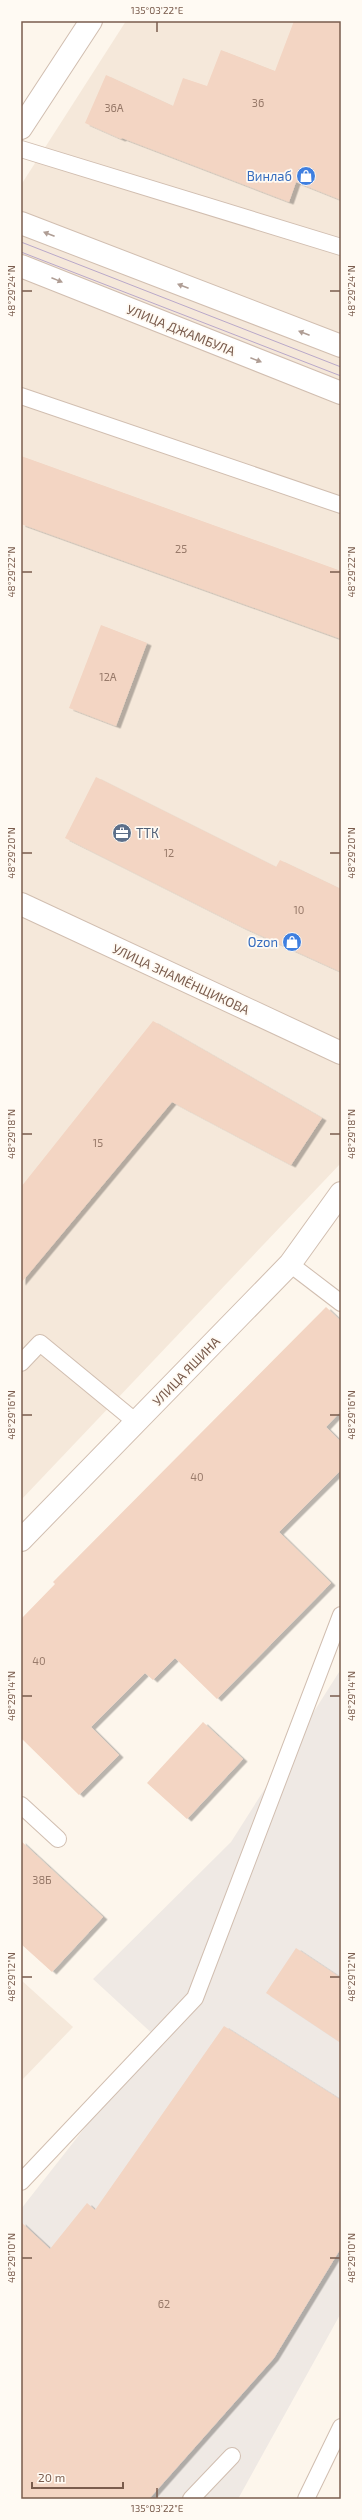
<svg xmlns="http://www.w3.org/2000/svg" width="362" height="2520" font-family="'Exo 2',sans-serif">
  <defs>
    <filter id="shadow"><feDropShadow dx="4.5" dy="2.5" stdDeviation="0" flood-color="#0004"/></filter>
  </defs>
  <rect width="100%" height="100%" fill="#fdf6ec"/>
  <g fill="#f5e8da">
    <polygon points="126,21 341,21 341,1163 21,1500 21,185"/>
    <polygon points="21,1980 73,2027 21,2081"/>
  </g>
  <polygon fill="#efe9e4" points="341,1669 341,2313 238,2499 21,2499 21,2209 156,2037 93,1979 231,1842"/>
  <g fill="#f3d5c3" filter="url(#shadow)">
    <polygon points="294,21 341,21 341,200 296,182 289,202 122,138 121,139 85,123 106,75 173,106 183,78 207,86 221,50 275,71"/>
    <polygon points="21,456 341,571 341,639 21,524"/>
    <polygon points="101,625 147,643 116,726 69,708"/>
    <polygon points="96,777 276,867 280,860 341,889 341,972 242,927 65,838"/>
    <polygon points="153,1021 322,1118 291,1165 172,1102 21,1283 21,1187"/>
    <polygon points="326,1307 341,1321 341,1411 326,1427 341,1442 341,1470 279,1532 331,1583 217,1699 175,1658 153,1680 145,1673 91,1727 119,1755 79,1795 21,1738 21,1619 55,1584 53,1582"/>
    <polygon points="203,1722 243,1759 187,1819 147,1783"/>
    <polygon points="21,1841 103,1917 52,1972 21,1944"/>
    <polygon points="296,1948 341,1978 341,2043 266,1993"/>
    <polygon points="224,2026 341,2100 341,2248 274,2358 149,2499 21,2499 21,2222 50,2249 87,2203 95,2210"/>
  </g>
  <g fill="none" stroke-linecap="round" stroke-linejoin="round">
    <defs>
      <g id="service">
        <polyline points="21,149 341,247"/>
        <polyline points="21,396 341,505"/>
        <polyline points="290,1264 341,1303"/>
        <polyline points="21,1363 40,1343 136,1422"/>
        <polyline points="21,1805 58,1839"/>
        <polyline points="21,2182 195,1998 341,1615"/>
        <polyline points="191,2499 232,2456"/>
        <polyline points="306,2499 341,2427"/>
      </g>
      <g id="minor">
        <polyline points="21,128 91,21"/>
        <polyline points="21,904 341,1053"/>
        <polyline points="21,1540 290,1264 341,1193"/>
      </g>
      <g id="tertiary">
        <polyline points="21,223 341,346"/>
        <polyline points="21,266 341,393"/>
      </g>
    </defs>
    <use href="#service" stroke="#d1beb0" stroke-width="18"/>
    <use href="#minor" stroke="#d1beb0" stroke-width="24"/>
    <use href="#tertiary" stroke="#d1beb0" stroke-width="24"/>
    <use href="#service" stroke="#fff" stroke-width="16"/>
    <use href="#minor" stroke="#fff" stroke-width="22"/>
    <use href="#tertiary" stroke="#fff" stroke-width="22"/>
    <g stroke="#b9a8c9" stroke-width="1">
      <polyline points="21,242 341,367"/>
      <polyline points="21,252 341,376"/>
    </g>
  </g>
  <defs><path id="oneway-solid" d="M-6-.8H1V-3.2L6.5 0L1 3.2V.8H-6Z"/></defs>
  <g fill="#af9d94">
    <use href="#oneway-solid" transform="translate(49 234) rotate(-159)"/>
    <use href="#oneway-solid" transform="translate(57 280) rotate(22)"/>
    <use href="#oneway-solid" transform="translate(183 286) rotate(-159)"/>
    <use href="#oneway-solid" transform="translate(304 333) rotate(-159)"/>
    <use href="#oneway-solid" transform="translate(256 360) rotate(21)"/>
  </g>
  <path fill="none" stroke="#7a5c4d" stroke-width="1.5" d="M157,22V32M22,291H32M330,291H340M22,572H32M330,572H340M22,853H32M330,853H340M22,1134H32M330,1134H340M22,1415H32M330,1415H340M22,1696H32M330,1696H340M22,1977H32M330,1977H340M22,2258H32M330,2258H340M157,2488V2498"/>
  <defs>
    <symbol id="shop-disc" viewBox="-11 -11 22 22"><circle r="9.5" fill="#3f7fe0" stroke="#fffaf3"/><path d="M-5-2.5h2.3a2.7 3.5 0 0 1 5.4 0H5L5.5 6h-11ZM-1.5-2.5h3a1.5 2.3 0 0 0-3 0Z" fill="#fff"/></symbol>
    <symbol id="office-disc" viewBox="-11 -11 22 22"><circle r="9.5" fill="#5c6f8a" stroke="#fffaf3"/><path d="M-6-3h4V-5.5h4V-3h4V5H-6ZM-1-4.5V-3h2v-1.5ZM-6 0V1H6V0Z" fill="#fff"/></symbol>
  </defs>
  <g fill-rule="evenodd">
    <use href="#shop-disc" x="295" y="165" width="22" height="22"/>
    <use href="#office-disc" x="111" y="822" width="22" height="22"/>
    <use href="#shop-disc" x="281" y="931" width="22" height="22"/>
  </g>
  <g text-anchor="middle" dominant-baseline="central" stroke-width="3.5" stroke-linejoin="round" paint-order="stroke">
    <g font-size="11" fill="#987a6a">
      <text x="258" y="102">36</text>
      <text x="114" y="107">36А</text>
      <text x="181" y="548">25</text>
      <text x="108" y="676">12А</text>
      <text x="169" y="852">12</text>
      <text x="299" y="909">10</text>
      <text x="98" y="1142">15</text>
      <text x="197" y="1476">40</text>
      <text x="39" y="1660">40</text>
      <text x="42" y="1879">38Б</text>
      <text x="164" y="2303">62</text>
    </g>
    <g font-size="13" fill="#366cbe" stroke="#fffaf3" text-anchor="end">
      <text x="292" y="176">Винлаб</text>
      <text x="278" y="942">Ozon</text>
    </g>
    <g font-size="13" fill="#7a5c4d" stroke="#fffaf3">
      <text transform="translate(181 330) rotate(22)">УЛИЦА ДЖАМБУЛА</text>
      <text transform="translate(181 979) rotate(25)">УЛИЦА ЗНАМЁНЩИКОВА</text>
      <text transform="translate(186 1371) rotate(-46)">УЛИЦА ЯШИНА</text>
    </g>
    <g font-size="13" fill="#4e5e75" stroke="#fffaf3" text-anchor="start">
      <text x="136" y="833">ТТК</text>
    </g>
  </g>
  <rect width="362" height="2520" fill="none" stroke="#fffaf3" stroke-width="44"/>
  <path d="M32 2482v6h91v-6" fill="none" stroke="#7a5c4d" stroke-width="2"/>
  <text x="38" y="2482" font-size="12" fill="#7a5c4d" stroke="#fffaf3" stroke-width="3" paint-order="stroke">20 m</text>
  <rect x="22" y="22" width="318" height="2476" fill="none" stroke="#7a5c4d" stroke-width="1.5"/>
  <g font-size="10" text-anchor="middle" fill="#7a5c4d">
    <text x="157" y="14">135°03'22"E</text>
    <text transform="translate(11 291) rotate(-90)" y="4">48°29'24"N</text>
    <text transform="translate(351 291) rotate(-90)" y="4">48°29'24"N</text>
    <text transform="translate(11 572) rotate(-90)" y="4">48°29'22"N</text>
    <text transform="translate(351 572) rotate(-90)" y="4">48°29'22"N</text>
    <text transform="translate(11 853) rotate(-90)" y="4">48°29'20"N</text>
    <text transform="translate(351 853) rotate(-90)" y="4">48°29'20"N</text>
    <text transform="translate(11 1134) rotate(-90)" y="4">48°29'18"N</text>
    <text transform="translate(351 1134) rotate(-90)" y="4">48°29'18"N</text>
    <text transform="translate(11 1415) rotate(-90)" y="4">48°29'16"N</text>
    <text transform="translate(351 1415) rotate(-90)" y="4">48°29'16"N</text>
    <text transform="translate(11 1696) rotate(-90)" y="4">48°29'14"N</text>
    <text transform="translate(351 1696) rotate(-90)" y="4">48°29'14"N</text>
    <text transform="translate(11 1977) rotate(-90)" y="4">48°29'12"N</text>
    <text transform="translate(351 1977) rotate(-90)" y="4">48°29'12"N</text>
    <text transform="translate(11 2258) rotate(-90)" y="4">48°29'10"N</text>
    <text transform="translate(351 2258) rotate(-90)" y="4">48°29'10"N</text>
    <text x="157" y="2512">135°03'22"E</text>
  </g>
</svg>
